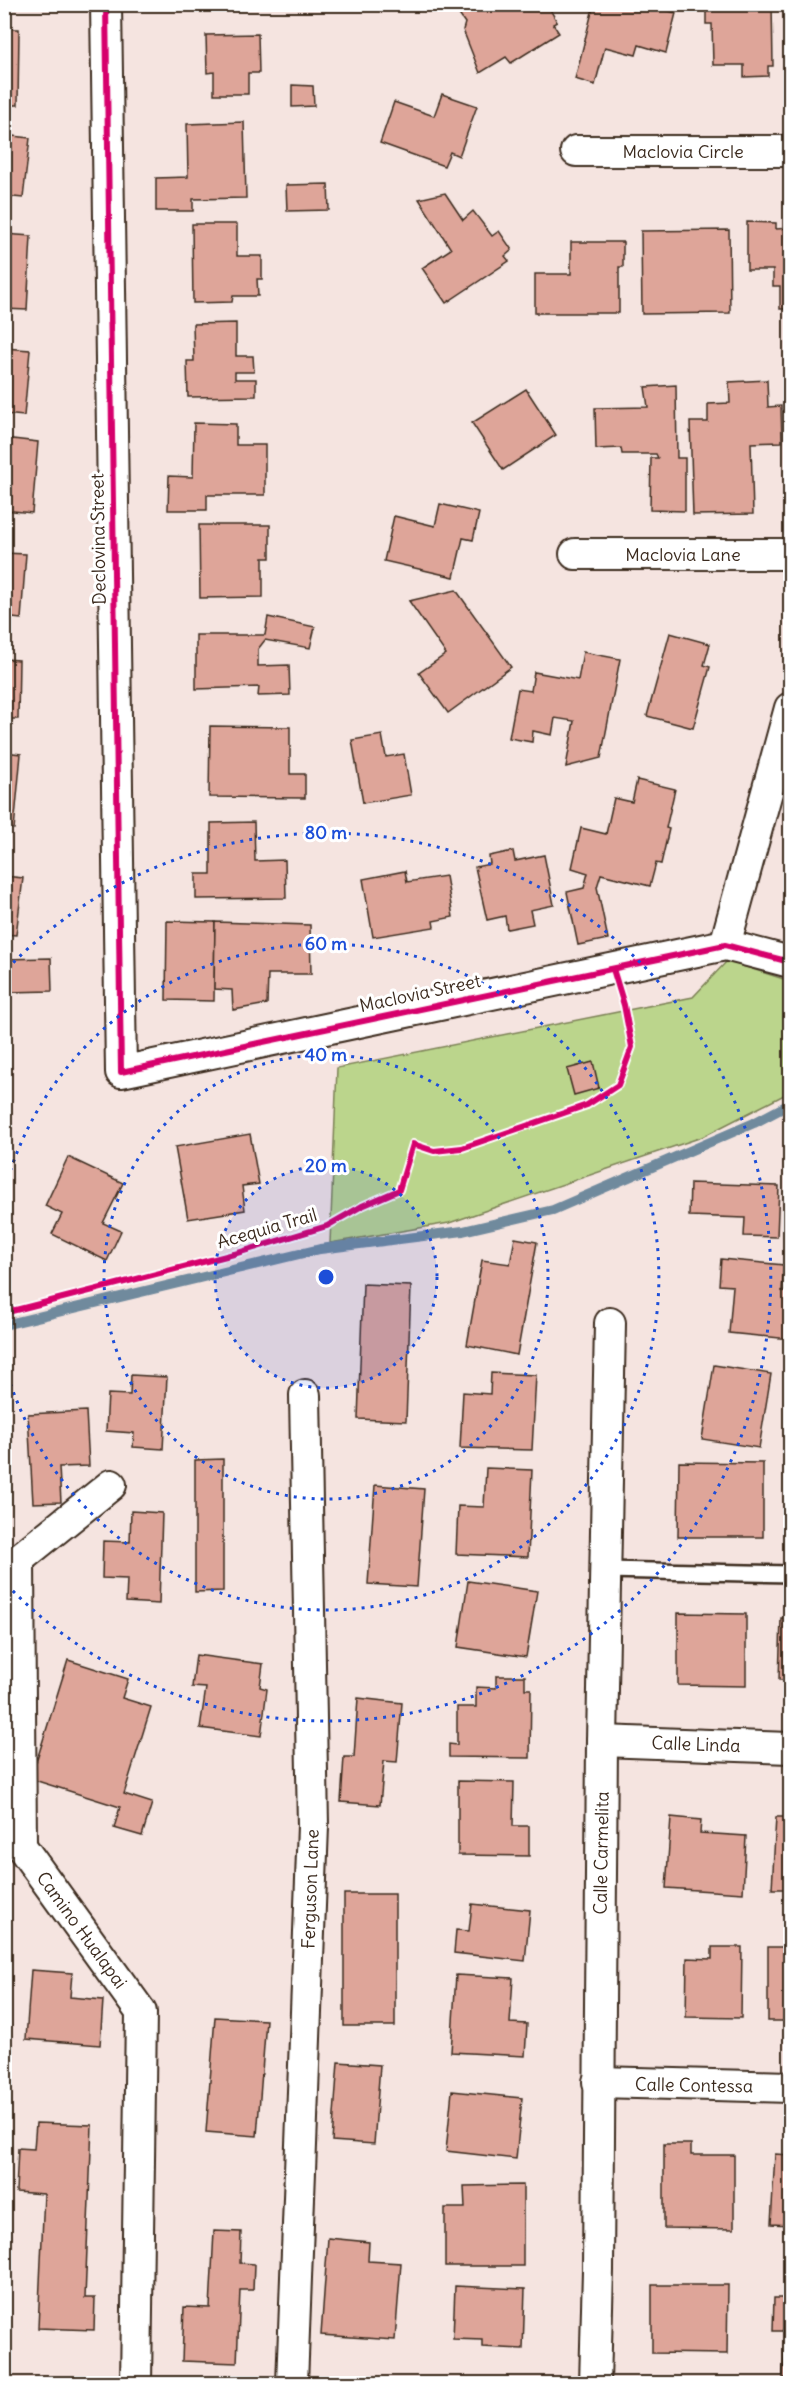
<svg xmlns="http://www.w3.org/2000/svg" width="795" height="2388" font-family="Delius,sans-serif">
  <rect width="100%" height="100%" fill="#f5e4e0"/>
  <filter id="ink" filterUnits="userSpaceOnUse"><feTurbulence type="fractalNoise" baseFrequency=".0167" numOctaves="2"/><feDisplacementMap in="SourceGraphic" scale="12" xChannelSelector="R" yChannelSelector="G"/><feConvolveMatrix kernelMatrix="1 2 1 2 8 2 1 2 1" color-interpolation-filters="sRGB"/></filter>
  <g filter="url(#ink)">
    <polygon fill="#bbd58c" stroke="#7b8055" stroke-width="1.5" points="727,961 790,981 790,1092 702,1137 449,1223 330,1243 337,1068 693,997"/>
    <g fill="none" stroke-linecap="round" stroke-linejoin="round">
      <polyline stroke="#708a9d" stroke-width="10" points="4,1325 320,1249 463,1231 553,1210 754,1123 790,1104"/>
    </g>
    <g fill="#dea599" stroke="#3b2a1e" stroke-width="1.5">
      <polygon points="456,4 547,4 557,22 553,24 559,33 511,63 506,57 480,73 463,30 465,23 453,6"/>
      <polygon points="594,4 643,4 676,13 666,53 639,45 636,55 605,47 595,85 575,79"/>
      <polygon points="706,4 772,4 773,66 768,66 768,76 744,77 744,65 713,65 712,24 706,24"/>
      <polygon points="4,29 19,29 18,105 4,105"/>
      <polygon points="258,34 259,73 248,73 248,94 214,94 214,72 207,73 206,35"/>
      <polygon points="292,85 313,86 314,106 292,107"/>
      <polygon points="442,94 477,106 459,156 450,152 444,166 380,143 394,102 434,116"/>
      <polygon points="244,122 246,198 193,199 193,211 156,211 156,178 188,177 187,124"/>
      <polygon points="4,135 30,138 23,198 4,196"/>
      <polygon points="328,184 329,210 287,211 286,185"/>
      <polygon points="445,193 463,220 473,211 492,236 499,231 512,250 505,256 509,261 446,303 422,268 451,249 419,199"/>
      <polygon points="747,222 776,223 776,229 790,228 790,309 780,309 780,286 773,286 773,270 747,270"/>
      <polygon points="192,224 237,224 237,256 262,256 262,279 257,279 258,296 233,296 232,302 193,303"/>
      <polygon points="729,230 730,313 642,314 641,231"/>
      <polygon points="4,234 31,236 27,310 4,309"/>
      <polygon points="571,242 623,242 623,267 619,267 619,313 535,313 535,274 571,274"/>
      <polygon points="236,323 236,356 253,356 254,372 235,372 235,379 256,379 256,396 188,397 187,361 194,361 193,324"/>
      <polygon points="4,348 30,350 24,416 4,414"/>
      <polygon points="767,380 768,407 781,406 782,442 751,443 753,514 693,515 690,422 708,422 708,404 730,403 729,382"/>
      <polygon points="676,385 677,458 685,458 685,511 650,510 651,458 658,458 656,454 622,454 621,448 596,449 595,408 648,407 645,387"/>
      <polygon points="526,389 556,435 503,470 472,423"/>
      <polygon points="194,423 236,424 236,445 265,445 265,495 207,495 207,510 168,510 169,476 193,477"/>
      <polygon points="4,438 38,442 32,513 4,510"/>
      <polygon points="440,504 479,513 473,540 463,538 454,577 384,561 394,516 435,526"/>
      <polygon points="199,525 270,525 270,558 263,558 263,597 200,598"/>
      <polygon points="4,553 26,554 21,619 4,617"/>
      <polygon points="456,590 511,667 448,713 419,673 446,654 409,601"/>
      <polygon points="268,617 315,627 310,648 265,640 258,649 258,666 289,665 290,695 258,696 259,687 196,689 196,635 265,635"/>
      <polygon points="670,633 710,644 704,665 710,667 693,728 647,716"/>
      <polygon points="583,652 620,659 601,758 566,767 574,721 555,718 552,735 533,731 532,742 509,738 518,689 531,691 534,672 578,680"/>
      <polygon points="4,659 19,660 18,719 4,719"/>
      <polygon points="210,726 290,727 290,774 305,774 305,798 209,797"/>
      <polygon points="382,735 386,757 404,754 411,795 363,803 352,740"/>
      <polygon points="4,752 21,754 14,829 4,828"/>
      <polygon points="637,780 675,789 666,828 669,829 661,864 656,863 650,886 601,874 597,887 608,939 578,945 567,892 584,888 588,873 572,868 581,828 606,834 614,798 632,802"/>
      <polygon points="254,822 255,861 285,860 286,898 196,899 196,874 211,874 211,823"/>
      <polygon points="513,851 515,861 544,855 554,905 530,910 533,924 507,929 505,916 487,920 475,867 490,864 489,856"/>
      <polygon points="405,871 407,882 446,876 453,917 433,921 434,927 373,937 363,879"/>
      <polygon points="4,876 23,878 16,935 4,934"/>
      <polygon points="167,921 215,922 214,1001 166,1000"/>
      <polygon points="215,922 310,925 311,974 268,974 267,1004 233,1010 232,990 214,989"/>
      <polygon points="51,958 52,991 9,992 11,1031 4,1031 4,959"/>
      <polygon points="593,1062 599,1088 574,1095 567,1069"/>
      <polygon points="250,1134 259,1184 242,1186 245,1210 188,1219 175,1147"/>
      <polygon points="68,1157 123,1183 103,1223 121,1231 107,1261 52,1234 62,1214 45,1206"/>
      <polygon points="690,1183 779,1186 777,1237 744,1236 745,1218 689,1216"/>
      <polygon points="515,1238 537,1242 517,1355 467,1345 482,1260 510,1264"/>
      <polygon points="721,1259 784,1265 782,1291 790,1292 790,1339 729,1333 733,1286 719,1285"/>
      <polygon points="363,1284 411,1286 406,1421 358,1419"/>
      <polygon points="714,1365 771,1374 759,1448 702,1439"/>
      <polygon points="491,1373 536,1375 532,1450 460,1448 463,1392 490,1394"/>
      <polygon points="131,1375 167,1377 163,1449 133,1447 134,1433 106,1431 108,1394 130,1395"/>
      <polygon points="86,1411 89,1466 59,1467 61,1502 33,1503 28,1414"/>
      <polygon points="223,1459 223,1591 195,1592 195,1460"/>
      <polygon points="679,1462 763,1463 763,1537 678,1537"/>
      <polygon points="486,1468 532,1470 528,1557 456,1554 458,1506 484,1507"/>
      <polygon points="375,1485 424,1489 417,1587 368,1584"/>
      <polygon points="131,1511 162,1513 159,1604 126,1602 127,1579 102,1578 103,1541 130,1542"/>
      <polygon points="468,1581 537,1591 526,1657 458,1647"/>
      <polygon points="678,1613 746,1614 746,1686 678,1685"/>
      <polygon points="781,1618 790,1618 790,1680 779,1680"/>
      <polygon points="196,1655 263,1664 260,1687 267,1689 261,1736 200,1728 206,1688 192,1687"/>
      <polygon points="68,1660 128,1679 122,1698 151,1707 124,1794 152,1803 142,1836 114,1828 120,1807 31,1779"/>
      <polygon points="496,1676 525,1676 525,1689 531,1689 530,1758 449,1757 449,1744 457,1745 457,1707 476,1707 476,1687 496,1688"/>
      <polygon points="358,1698 402,1703 397,1762 384,1761 380,1805 341,1802 344,1757 354,1757"/>
      <polygon points="458,1781 514,1782 513,1826 529,1826 529,1856 458,1855"/>
      <polygon points="671,1817 701,1820 700,1833 746,1836 743,1893 666,1888"/>
      <polygon points="776,1817 790,1817 790,1889 772,1889"/>
      <rect x="344" y="1894" width="51" height="132"/>
      <polygon points="472,1904 530,1910 525,1961 454,1953 456,1930 469,1931"/>
      <polygon points="712,1947 742,1947 741,2018 686,2017 687,1958 712,1959"/>
      <rect x="768" y="1947" width="22" height="74"/>
      <polygon points="31,1970 72,1973 70,1997 103,2000 100,2045 26,2039"/>
      <polygon points="456,1975 513,1978 510,2023 527,2024 525,2056 451,2052"/>
      <polygon points="215,2017 266,2020 257,2136 206,2132"/>
      <polygon points="338,2062 380,2065 374,2144 332,2141"/>
      <polygon points="452,2091 522,2098 516,2159 446,2151"/>
      <polygon points="36,2123 92,2125 85,2298 95,2298 94,2330 38,2328 44,2194 16,2192 18,2148 34,2149"/>
      <polygon points="664,2144 691,2144 691,2155 734,2155 734,2229 664,2228"/>
      <polygon points="775,2154 790,2155 790,2225 771,2224"/>
      <polygon points="523,2185 523,2266 445,2266 445,2208 465,2208 464,2186"/>
      <polygon points="214,2231 241,2232 240,2263 254,2264 253,2290 240,2290 237,2363 182,2361 184,2307 210,2308"/>
      <polygon points="328,2238 369,2242 368,2261 401,2263 395,2340 321,2335"/>
      <polygon points="652,2285 728,2285 727,2354 652,2353"/>
      <polygon points="455,2286 525,2289 523,2349 482,2347 482,2340 453,2339"/>
      <polygon points="774,2298 790,2298 790,2378 783,2378 785,2331 773,2331"/>
    </g>
    <g fill="none" stroke-linecap="round" stroke-linejoin="round">
      <defs>
        <polyline id="lane" points="605,1570 790,1574"/>
        <g id="street">
          <polyline points="106,4 121,1072 725,945 790,962"/>
          <polyline points="576,151 790,151"/>
          <polyline points="575,554 790,554"/>
          <polyline points="725,945 790,708"/>
          <polyline points="111,1485 19,1559 21,1846 141,2012 136,2384"/>
          <polyline points="602,1741 790,1748"/>
          <polyline points="598,2082 790,2087"/>
          <polyline points="292,2384 313,1826 305,1395"/>
          <polyline points="595,2384 598,2270 602,1741 610,1323"/>
        </g>
      </defs>
      <use href="#lane" stroke="#3b2a1e" stroke-width="20"/>
      <use href="#street" stroke="#3b2a1e" stroke-width="34"/>
      <use href="#lane" stroke="#fff" stroke-width="15"/>
      <use href="#street" stroke="#fff" stroke-width="30"/>
      <defs>
        <g id="cycleway">
          <polyline points="106,4 121,1072 725,945 790,962"/>
          <polyline points="4,1313 234,1254 327,1226 362,1206 399,1190 413,1144 434,1151 462,1148 587,1105 618,1085 632,1047 624,1005 613,969"/>
        </g>
      </defs>
      <use href="#cycleway" stroke="#fff" stroke-width="10"/>
      <use href="#cycleway" stroke="#d6006c" stroke-width="6"/>
    </g>
  </g>
  <circle cx="326" cy="1277" r="111" fill="#1d4ed8" fill-opacity=".12"/>
  <g fill="none" stroke="#1d4ed8" stroke-width="3" stroke-dasharray="3 6">
    <circle cx="326" cy="1277" r="111"/>
    <circle cx="326" cy="1277" r="222"/>
    <path d="M5 1188A333 333 0 1 1 5 1366"/>
    <path d="M7 969A444 444 0 1 1 7 1585"/>
  </g>
  <g text-anchor="middle" dominant-baseline="central" stroke-width="6" stroke-linejoin="round" paint-order="stroke">
    <g font-size="18" fill="#3b2a1e" stroke="#fff">
      <text x="683" y="151">Maclovia Circle</text>
      <text transform="translate(98 539) rotate(-91)">Declovina Street</text>
      <text x="683" y="554">Maclovia Lane</text>
      <text transform="translate(420 993) rotate(-12)">Maclovia Street</text>
      <text transform="translate(267 1228) rotate(-16)">Acequia Trail</text>
      <text transform="translate(696 1744) rotate(2)">Calle Linda</text>
      <text transform="translate(601 1853) rotate(-89)">Calle Carmelita</text>
      <text transform="translate(310 1889) rotate(-88)">Ferguson Lane</text>
      <text transform="translate(82 1930) rotate(54)">Camino Hualapai</text>
      <text transform="translate(694 2085) rotate(1)">Calle Contessa</text>
    </g>
  </g>
  <circle cx="326" cy="1277" r="9" fill="#1d4ed8" stroke="#fff" stroke-width="3"/>
  <g font-size="18" text-anchor="middle" font-weight="bold" fill="#1d4ed8" stroke="#fff" stroke-width="6" stroke-linejoin="round" paint-order="stroke">
    <text x="326" y="839">80 m</text>
    <text x="326" y="950">60 m</text>
    <text x="326" y="1061">40 m</text>
    <text x="326" y="1172">20 m</text>
  </g>
  <rect width="795" height="2388" fill="none" stroke="#fff" stroke-width="24"/>
  <rect x="12" y="12" width="771" height="2364" fill="none" stroke="#3b2a1e" stroke-width="2" filter="url(#ink)"/>
</svg>
